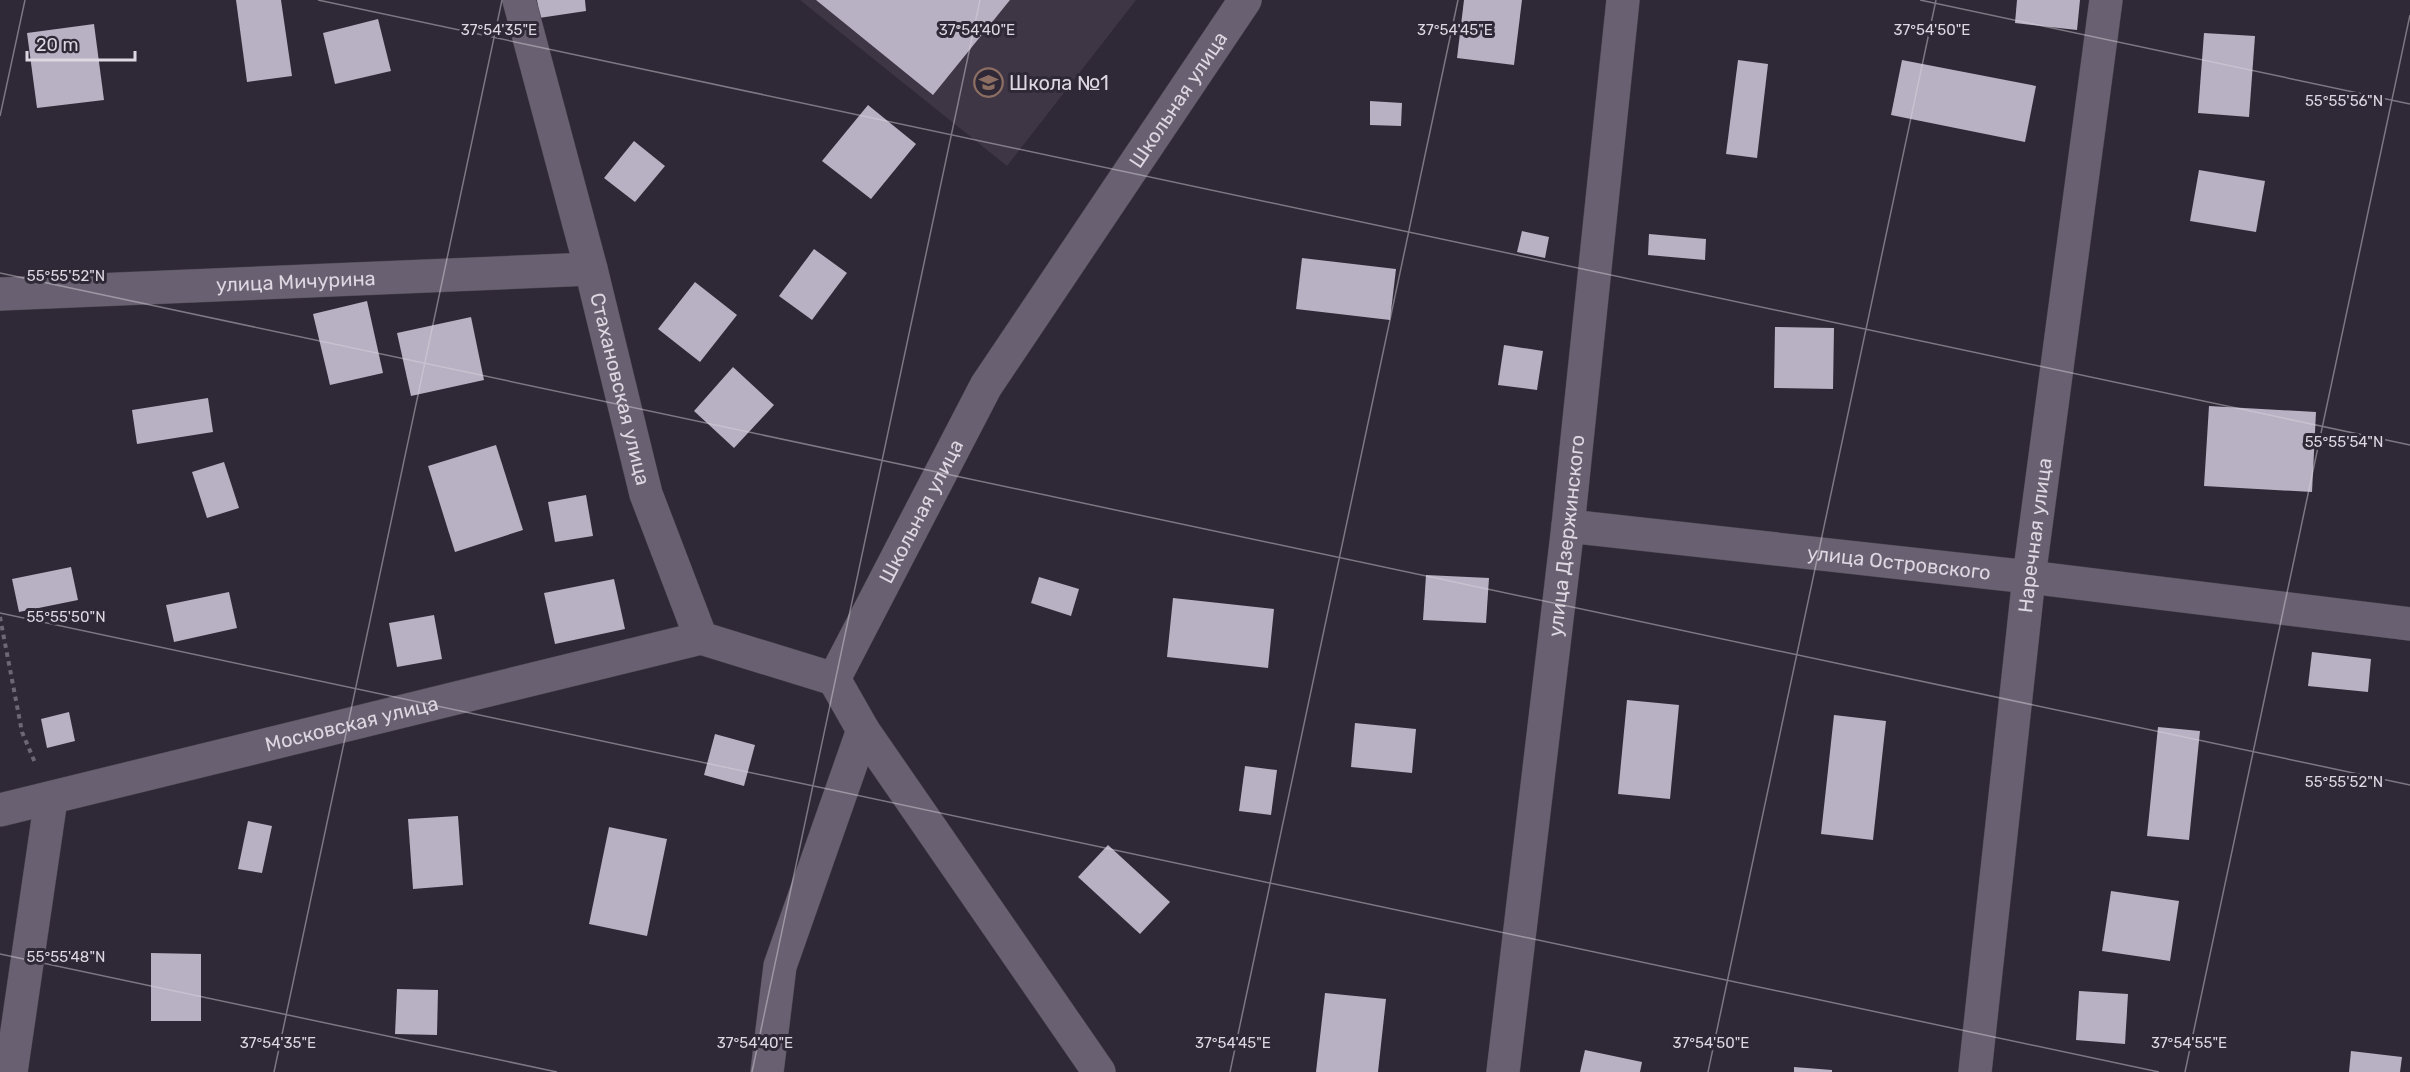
<svg xmlns="http://www.w3.org/2000/svg" width="2410" height="1072" font-family="Rubik,sans-serif">
  <rect width="100%" height="100%" fill="#2f2836"/>
  <polygon fill="#3e3645" points="800,0 1136,0 1007,166"/>
  <g fill="#b8b0c3">
    <polygon points="236,0 281,0 292,76 247,82"/>
    <polygon points="537,0 585,0 586,11 539,18"/>
    <polygon points="816,0 1010,0 933,95"/>
    <polygon points="1464,0 1522,0 1514,65 1457,58"/>
    <polygon points="2017,0 2080,0 2077,30 2015,23"/>
    <polygon points="378,19 391,71 335,84 323,33"/>
    <polygon points="94,24 104,100 37,108 27,33"/>
    <polygon points="2204,33 2255,36 2249,117 2198,113"/>
    <polygon points="1738,60 1768,64 1757,158 1726,154"/>
    <polygon points="1902,60 2036,86 2025,142 1891,115"/>
    <polygon points="1370,101 1402,103 1401,126 1370,125"/>
    <polygon points="868,105 916,144 871,199 822,161"/>
    <polygon points="634,141 665,166 635,202 604,178"/>
    <polygon points="2199,170 2265,181 2256,232 2190,221"/>
    <polygon points="1522,231 1549,237 1545,258 1517,252"/>
    <polygon points="1649,234 1706,239 1705,260 1648,255"/>
    <polygon points="814,249 847,273 812,320 779,296"/>
    <polygon points="1302,258 1396,269 1390,320 1296,309"/>
    <polygon points="695,282 737,315 700,362 658,329"/>
    <polygon points="367,301 383,373 330,385 313,314"/>
    <polygon points="471,317 484,380 411,396 397,333"/>
    <polygon points="1775,327 1834,328 1833,389 1774,388"/>
    <polygon points="1504,345 1543,351 1537,390 1498,385"/>
    <polygon points="733,367 774,405 734,448 694,411"/>
    <polygon points="208,398 213,432 137,444 132,410"/>
    <polygon points="2209,406 2316,412 2312,492 2204,486"/>
    <polygon points="496,445 523,530 455,552 428,466"/>
    <polygon points="224,462 239,508 207,518 192,472"/>
    <polygon points="586,495 593,536 555,542 548,502"/>
    <polygon points="71,567 78,600 19,612 12,579"/>
    <polygon points="1426,575 1489,578 1486,623 1423,620"/>
    <polygon points="1039,577 1079,589 1071,616 1031,603"/>
    <polygon points="614,579 625,629 555,644 544,593"/>
    <polygon points="229,592 237,628 174,642 166,605"/>
    <polygon points="1173,598 1274,609 1268,668 1167,657"/>
    <polygon points="434,615 442,659 397,667 389,623"/>
    <polygon points="2312,652 2371,659 2368,692 2308,686"/>
    <polygon points="1627,700 1679,705 1670,799 1618,794"/>
    <polygon points="69,712 75,741 47,748 41,719"/>
    <polygon points="1834,715 1886,721 1873,840 1821,834"/>
    <polygon points="1355,723 1416,729 1412,773 1351,767"/>
    <polygon points="2158,727 2200,731 2189,840 2147,836"/>
    <polygon points="715,734 755,745 744,786 704,775"/>
    <polygon points="1245,766 1277,770 1271,815 1239,811"/>
    <polygon points="458,816 463,885 413,889 408,819"/>
    <polygon points="248,821 272,826 262,873 238,869"/>
    <polygon points="609,827 667,839 647,936 589,924"/>
    <polygon points="1108,845 1170,902 1140,934 1078,877"/>
    <polygon points="2111,891 2179,901 2170,961 2102,951"/>
    <polygon points="151,953 201,954 201,1021 151,1021"/>
    <polygon points="397,989 438,990 437,1035 395,1034"/>
    <polygon points="2079,991 2128,994 2125,1044 2076,1040"/>
    <polygon points="1325,993 1386,999 1378,1072 1316,1072"/>
    <polygon points="1585,1050 1642,1062 1640,1072 1580,1072"/>
    <polygon points="2351,1051 2402,1057 2400,1072 2349,1072"/>
    <polygon points="1794,1067 1832,1070 1832,1072 1794,1072"/>
  </g>
  <g fill="none" stroke-linecap="round" stroke-linejoin="round">
    <defs>
      <g id="minor">
        <path id="s1" d="M519,0L591,269L646,494L701,638L834,679"/>
        <path id="s2" d="M0,294L591,269"/>
        <path id="s3" d="M1568,526L2029,577L2410,624"/>
        <path id="s4" d="M834,679L986,386L1245,0"/>
        <polyline points="863,730 1099,1072"/>
        <path id="s5" d="M0,810L701,638"/>
        <polyline points="11,1072 51,799"/>
        <polyline points="767,1072 780,966 863,730 834,679"/>
        <path id="s6" d="M1975,1072L2029,577L2106,0"/>
      </g>
      <g id="tertiary">
        <path id="s7" d="M1503,1072L1568,526L1623,0"/>
      </g>
    </defs>
    <use href="#minor" stroke="#4a4450" stroke-width="34"/>
    <use href="#tertiary" stroke="#4a4450" stroke-width="34"/>
    <polyline stroke="#6d6673" stroke-width="4" stroke-dasharray="4.5 4.5" stroke-linecap="butt" points="0,617 22,732 36,765"/>
    <use href="#minor" stroke="#696171" stroke-width="33"/>
    <use href="#tertiary" stroke="#696171" stroke-width="33"/>
  </g>
  <path fill="none" stroke="#dcd7e1" stroke-width="1.5" stroke-opacity="0.45" d="M318,0L2410,445M1920,0L2410,104M0,116L25,0M0,273L2410,785M0,613L2159,1072M0,954L557,1072M274,1072L502,0M752,1072L980,0M1230,1072L1458,0M1708,1072L1936,0M2185,1072L2410,15"/>
  <defs>
    <symbol id="school-ring" viewBox="-11 -11 22 22"><circle r="9.5" fill="#2f2836" stroke="#8d6e63" stroke-width="1.5"/><path d="M0-5L7-2L0 1L-7-2ZM-4 1L0 2.5L4 1V4Q0 6-4 4Z" fill="#8d6e63"/></symbol>
  </defs>
  <g fill-rule="evenodd">
    <use href="#school-ring" x="972" y="66" width="33" height="33"/>
  </g>
  <g text-anchor="middle" dominant-baseline="central" stroke-width="6" stroke-linejoin="round" paint-order="stroke">
    <g font-size="20" fill="#dcd7e1" stroke="#2f2836" text-anchor="start">
      <text x="1009" y="83">Школа №1</text>
    </g>
    <g font-size="20" fill="#dcd7e1" stroke="#2f2836">
      <text stroke="none"><textPath href="#s4" startOffset="675">Школьная улица</textPath></text>
      <text stroke="none"><textPath href="#s2" startOffset="296">улица Мичурина</textPath></text>
      <text stroke="none"><textPath href="#s1" startOffset="402">Стахановская улица</textPath></text>
      <text stroke="none"><textPath href="#s4" startOffset="189">Школьная улица</textPath></text>
      <text stroke="none"><textPath href="#s6" startOffset="540">Наречная улица</textPath></text>
      <text stroke="none"><textPath href="#s7" startOffset="540">улица Дзержинского</textPath></text>
      <text stroke="none"><textPath href="#s3" startOffset="333">улица Островского</textPath></text>
      <text stroke="none"><textPath href="#s5" startOffset="362">Московская улица</textPath></text>
    </g>
  </g>
  <g font-size="15" text-anchor="middle" fill="#dcd7e1" stroke="#2f2836" stroke-width="6" stroke-linejoin="round" paint-order="stroke">
    <text x="499" y="35">37°54'35"E</text>
    <text x="977" y="35">37°54'40"E</text>
    <text x="1455" y="35">37°54'45"E</text>
    <text x="1932" y="35">37°54'50"E</text>
    <text x="2344" y="106">55°55'56"N</text>
    <text x="66" y="281">55°55'52"N</text>
    <text x="2344" y="447">55°55'54"N</text>
    <text x="66" y="622">55°55'50"N</text>
    <text x="2344" y="787">55°55'52"N</text>
    <text x="66" y="962">55°55'48"N</text>
    <text x="278" y="1048">37°54'35"E</text>
    <text x="755" y="1048">37°54'40"E</text>
    <text x="1233" y="1048">37°54'45"E</text>
    <text x="1711" y="1048">37°54'50"E</text>
    <text x="2189" y="1048">37°54'55"E</text>
  </g>
  <path d="M27 51v9h108v-9" fill="none" stroke="#dcd7e1" stroke-width="3"/>
  <text x="36" y="51" font-size="18" fill="#dcd7e1" stroke="#2f2836" stroke-width="4.5" paint-order="stroke">20 m</text>
</svg>
